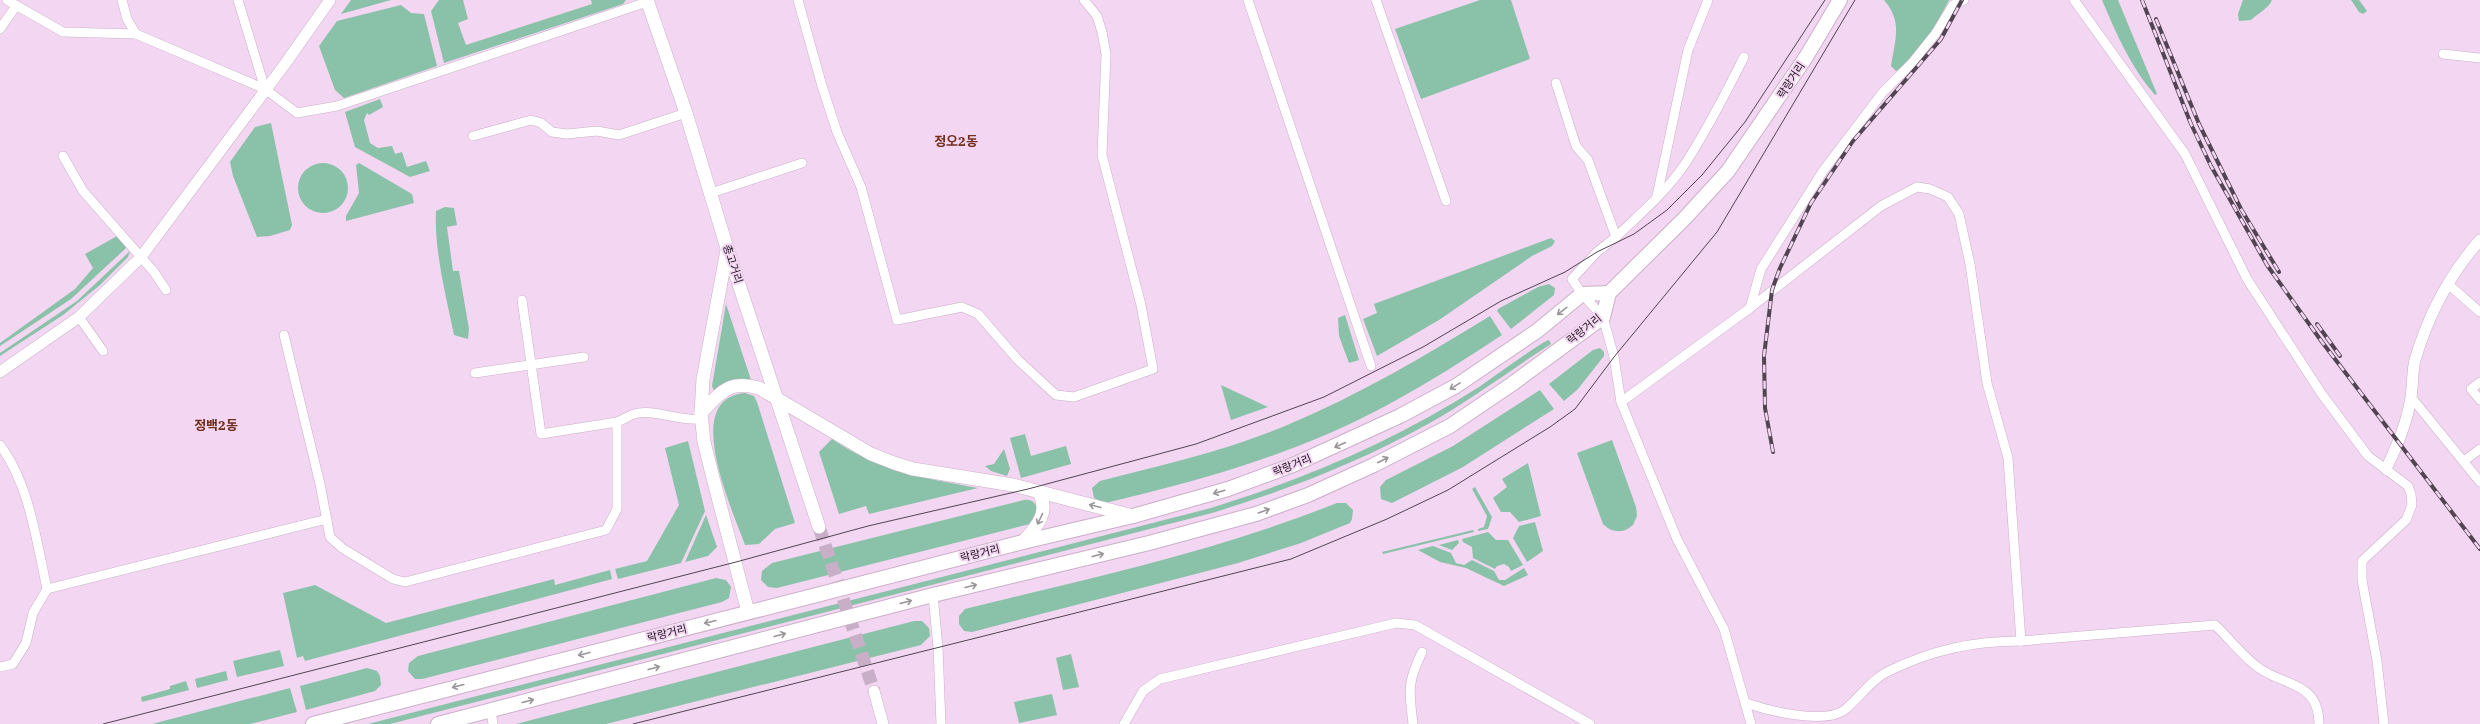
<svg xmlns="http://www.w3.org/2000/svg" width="2480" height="724" font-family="'IBM Plex Serif','Noto Sans KR',serif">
  <rect width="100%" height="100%" fill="#f3d6f1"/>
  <g fill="#89c2a8">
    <polygon points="351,0 391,0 341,14"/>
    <polygon points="439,0 463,0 468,19 458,23 466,45 592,4 591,0 626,0 623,4 444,63 431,11"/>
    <polygon points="1480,0 1511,0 1530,59 1421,99 1395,29"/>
    <path d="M1884,0H1949C1940,18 1915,63 1896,71L1891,66C1895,40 1903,22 1884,0Z"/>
    <path d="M2102,0H2118L2157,94L2155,95C2131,68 2116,33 2102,0Z"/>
    <path d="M2243,0H2272C2269,8 2257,14 2251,20L2239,21L2238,14Z"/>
    <polygon points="2351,0 2359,0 2367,11 2363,14 2359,12"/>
    <polygon points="401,5 411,13 424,14 437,66 344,98 335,90 319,46 337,21"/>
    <polygon points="380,99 383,107 369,115 367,113 364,120 370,143 378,148 392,146 395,154 402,152 407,167 426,161 430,171 410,177 355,147 345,112"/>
    <polygon points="271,123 292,225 290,230 270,236 257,237 233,176 230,162 255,127"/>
    <polygon points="359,163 412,194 414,203 346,221 346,216 359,193 356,165"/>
    <circle cx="323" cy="188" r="25"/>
    <path d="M445,207L454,208L457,225L447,227L453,271H459L469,329L468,339L454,335C446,296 434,250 436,211Z"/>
    <polygon points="117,236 126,247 125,249 71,299 0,346 0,343 75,289 93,268 85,254"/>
    <polygon points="1551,238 1555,241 1552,246 1532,256 1439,320 1377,356 1363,319 1377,313 1374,304"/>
    <polygon points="130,251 128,257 100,285 63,315 0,356 0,353 77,301"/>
    <polygon points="1549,284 1555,288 1554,295 1511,329 1497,311 1498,309 1538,287"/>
    <polygon points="726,304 752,383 714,391 712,386"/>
    <polygon points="1345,315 1359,360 1349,363 1339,336 1338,318"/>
    <path d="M1490,316L1502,335C1466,359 1429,382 1391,403C1302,452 1204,480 1105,503L1094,498L1092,488L1100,481C1162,465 1225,451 1285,426C1357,396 1423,357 1490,316Z"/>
    <path d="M1549,340L1551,344C1510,370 1471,400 1428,424C1360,462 1287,490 1212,513L390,724H368L1211,508C1305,479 1396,440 1479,387C1489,380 1544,340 1549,340Z"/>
    <polygon points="1600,348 1604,352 1604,356 1578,389 1564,401 1549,384 1593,350"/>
    <polygon points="1221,385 1268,407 1231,420"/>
    <polygon points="1540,390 1554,409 1463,467 1392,503 1381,499 1380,487 1386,480 1453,446"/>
    <path d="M745,393L754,396L757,402L795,523L775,529L759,544L745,545C733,511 680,398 745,393Z"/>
    <polygon points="1025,434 1031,456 1066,446 1071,464 1021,478 1010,438"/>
    <path d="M832,439C879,471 924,478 978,488L869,514L866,506L839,514L819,452Z"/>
    <path d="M1612,440L1636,507L1637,516L1633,525C1623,534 1612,533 1603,524L1577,453Z"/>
    <polygon points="688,441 705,511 681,563 618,579 615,569 647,561 679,505 665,448"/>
    <polygon points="1004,449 1010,469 1007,476 991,471 985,466 994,464"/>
    <polygon points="1528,463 1541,516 1519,522 1510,512 1501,512 1493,498 1507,487 1502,479"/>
    <polygon points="1475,487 1492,517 1488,529 1478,531 1478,529 1484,527 1487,516 1472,489"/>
    <path d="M1024,500C1033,499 1036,504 1039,512L1030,524L777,588L768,587L761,580L762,571L772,563Z"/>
    <path d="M1337,503H1346L1353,510L1352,519L1350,523L1301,543L1238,563L972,632L964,631L959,624V616L965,609C1090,578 1217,551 1337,503Z"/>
    <polygon points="706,515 717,547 708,556 685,562"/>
    <polygon points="1535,522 1543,551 1527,562 1513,538 1519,526"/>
    <polygon points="1473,530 1474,532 1383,554 1382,552"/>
    <polygon points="1488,532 1496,540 1508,540 1523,565 1511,571 1509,567 1504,564 1497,566 1495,569 1473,558 1472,547 1463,542 1462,539"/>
    <polygon points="1458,540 1459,543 1452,550 1439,545"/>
    <polygon points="1433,546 1451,553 1456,563 1464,565 1472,560 1494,571 1499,580 1505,580 1524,568 1528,575 1504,586 1466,568 1440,562 1418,550"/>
    <polygon points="610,570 612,579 305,661 303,656 297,658 283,593 315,585 386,623 554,579 555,585"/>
    <polygon points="716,578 726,580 731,587 729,598 722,602 422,679 415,679 408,671 409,663 418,656"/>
    <polygon points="914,621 922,621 929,628 930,636 921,645 606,724 516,724"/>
    <polygon points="280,650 284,666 237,677 233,661"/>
    <polygon points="1071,654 1079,687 1063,690 1056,658"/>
    <polygon points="367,668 377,671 380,676 381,685 375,691 306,710 300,686"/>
    <polygon points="226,671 228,680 197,688 195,679"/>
    <polygon points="186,681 189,690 142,702 141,697 170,689 170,686"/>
    <polygon points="290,688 297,712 250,724 152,724"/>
    <polygon points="1052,694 1057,715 1019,723 1014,702"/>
  </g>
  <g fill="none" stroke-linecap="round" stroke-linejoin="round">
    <polyline stroke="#c8afc7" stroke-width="13" stroke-dasharray="13 6" stroke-linecap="butt" points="819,527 874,691"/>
    <defs>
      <g id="minor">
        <polyline points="7,0 63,32 136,34"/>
        <polyline points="122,0 127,19 136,34 265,89 297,113 337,106 647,2"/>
        <polyline points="238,0 265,89"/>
        <polyline points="798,0 822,86 837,132 861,187 897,320 962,307 978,314 1018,360 1056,395 1074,397 1153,369 1141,305 1102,155 1106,54 1102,32 1097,16 1084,0"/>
        <polyline points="1248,0 1371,366"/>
        <polyline points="1376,0 1446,201"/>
        <polyline points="2074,0 2185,154 2247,279 2321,393 2368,456 2408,486 2411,494 2412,505 2406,520 2362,561 2362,580 2377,661 2384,724"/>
        <polyline points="0,29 16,6"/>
        <polyline points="2443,54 2480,58"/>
        <polyline points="1556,83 1576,146 1588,160 1616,237 1597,252 1572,279 1582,294 1603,317 1614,357 1621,402 1677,539 1724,629 1751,724"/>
        <polyline points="473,136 531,120 541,123 552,132 567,134 597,131 619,135 686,113"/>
        <polyline points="63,156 83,191 154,272 166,290"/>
        <polyline points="711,193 802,163"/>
        <polyline points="1657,196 1688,50 1708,0"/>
        <path d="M1616,237C1640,214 1666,192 1685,164C1707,130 1726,93 1744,57"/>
        <polyline points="2448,284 2480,312"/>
        <polyline points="522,300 541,434 617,422"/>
        <polyline points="1750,308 1761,269 1823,171 1883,92 1912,63 1936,33 1953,5 1964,0"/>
        <polyline points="79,317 103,351"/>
        <path d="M284,335L320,484L330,537L342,548L393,579L405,582L606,530L617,509V422C623,420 628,416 634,414C653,408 680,422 702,419"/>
        <polyline points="475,373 584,357"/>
        <polyline points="2480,382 2471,389 2480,400"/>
        <polyline points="2411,397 2480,482"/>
        <path d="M1621,402L1750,308L1881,206L1917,187L1930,189L1948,197L1959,214L1970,264L1987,383L2008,458L2021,641L2215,625C2229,638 2243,657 2259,668C2283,686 2319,681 2319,724"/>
        <path d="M0,445C29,483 37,543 47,589L327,519"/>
        <polyline points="2464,461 2480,449"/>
        <polyline points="933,595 938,648 941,724"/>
        <polyline points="0,667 13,664 26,643 33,613 47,589"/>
        <path d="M1746,703C1769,711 1822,724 1843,711C1859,699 1871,679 1889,671C1932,650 1973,641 2021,641"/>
        <polyline points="491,711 493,724"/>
        <polyline points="1124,724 1143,691 1160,679 1396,623 1415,625 1590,724"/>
        <path d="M1413,724C1409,690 1407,683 1422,652"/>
      </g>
      <g id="tertiary">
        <polyline points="0,372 79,317 141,257 285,64 330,0"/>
        <path d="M2386,469C2397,446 2407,423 2411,397C2413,385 2412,372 2415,360C2428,316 2449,275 2480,240"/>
        <polyline points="874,691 883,724"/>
      </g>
      <g id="secondary">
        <polyline points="647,0 686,113 727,248 819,527"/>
        <polyline points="727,250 703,379 701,413 704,442 713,478 748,612"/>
        <path d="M701,413C721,392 728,380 759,388L871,454L894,463L913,469L1013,485L1133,516"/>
        <path d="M1023,542C1037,526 1050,513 1039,492"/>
      </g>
      <g id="primary">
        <polyline points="313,724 1023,542 1133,516 1228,489 1293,465 1400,416 1456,386 1537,331 1582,294 1609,293"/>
        <polyline points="438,724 933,595 1149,543 1256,514 1308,495 1374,465 1450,426 1512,384 1603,317 1609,293 1685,218 1728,171 1806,57 1840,0"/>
      </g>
    </defs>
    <use href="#minor" stroke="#cbafc9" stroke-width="10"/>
    <use href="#tertiary" stroke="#cbafc9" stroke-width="12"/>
    <use href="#secondary" stroke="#cbafc9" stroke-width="14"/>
    <use href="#primary" stroke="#cbafc9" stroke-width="16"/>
    <use href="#minor" stroke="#fff" stroke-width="9"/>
    <use href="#tertiary" stroke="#fff" stroke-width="11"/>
    <use href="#secondary" stroke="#fff" stroke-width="13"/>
    <use href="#primary" stroke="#fff" stroke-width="14"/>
    <g stroke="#534453" stroke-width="1">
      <polyline points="103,724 736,562 868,526 1028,489 1196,444 1324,397 1423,347 1501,301 1565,272 1597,252 1634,234 1667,210 1702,175 1745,122 1825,0"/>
      <polyline points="633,724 1291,559 1387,519 1448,490 1550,427 1575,409 1614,357 1717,232 1855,0"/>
    </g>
    <defs>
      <g id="rail">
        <polyline points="2142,0 2191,124 2211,166 2267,265 2322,342 2480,549"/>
        <polyline points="2156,19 2199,124 2241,209 2279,272"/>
        <polyline points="2317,324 2340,356"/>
        <polyline points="1773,452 1765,408 1764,356 1772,290 1780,268 1811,203 1853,141 1941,39 1962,0"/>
      </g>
    </defs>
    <use href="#rail" stroke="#534453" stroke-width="4"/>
    <use href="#rail" stroke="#f3d6f1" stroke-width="2.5" stroke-dasharray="8" stroke-linecap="butt"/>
  </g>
  <defs><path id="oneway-shaft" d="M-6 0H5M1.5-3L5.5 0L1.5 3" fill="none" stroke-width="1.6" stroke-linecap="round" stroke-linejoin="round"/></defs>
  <g stroke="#999599">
    <use href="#oneway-shaft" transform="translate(1562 311) rotate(142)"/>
    <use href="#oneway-shaft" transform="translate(1455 386) rotate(149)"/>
    <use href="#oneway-shaft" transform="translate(1340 445) rotate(156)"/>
    <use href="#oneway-shaft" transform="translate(1383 460) rotate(-27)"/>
    <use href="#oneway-shaft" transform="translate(1219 492) rotate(164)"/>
    <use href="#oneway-shaft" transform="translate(1095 506) rotate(-166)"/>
    <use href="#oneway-shaft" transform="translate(1264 511) rotate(-20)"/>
    <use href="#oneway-shaft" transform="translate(1040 519) rotate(115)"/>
    <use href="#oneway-shaft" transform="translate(1098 555) rotate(-14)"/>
    <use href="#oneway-shaft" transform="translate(971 586) rotate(-14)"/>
    <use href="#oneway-shaft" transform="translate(906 602) rotate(-15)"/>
    <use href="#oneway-shaft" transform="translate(710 622) rotate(166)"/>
    <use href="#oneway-shaft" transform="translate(780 635) rotate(-15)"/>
    <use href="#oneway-shaft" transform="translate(584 654) rotate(166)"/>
    <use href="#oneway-shaft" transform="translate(654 668) rotate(-15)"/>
    <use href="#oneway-shaft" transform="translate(458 686) rotate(165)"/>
    <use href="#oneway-shaft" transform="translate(528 701) rotate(-15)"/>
  </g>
  <g text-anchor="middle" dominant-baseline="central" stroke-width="4" stroke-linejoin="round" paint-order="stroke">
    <g font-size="11" fill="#1d131d" stroke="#f3d6f1">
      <text transform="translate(1791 80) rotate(-57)">락랑거리</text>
      <text transform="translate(733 264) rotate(72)">총고거리</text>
      <text transform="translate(1584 329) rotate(-39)">락랑거리</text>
      <text transform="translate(1292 465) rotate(-22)">락랑거리</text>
      <text transform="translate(980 553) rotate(-14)">락랑거리</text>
      <text transform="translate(667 633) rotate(-14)">락랑거리</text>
    </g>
    <g font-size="13" font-weight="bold" fill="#732f1e" stroke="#f3d6f1">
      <text x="956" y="141">정오2동</text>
      <text x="216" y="425">정백2동</text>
    </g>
  </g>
</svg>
